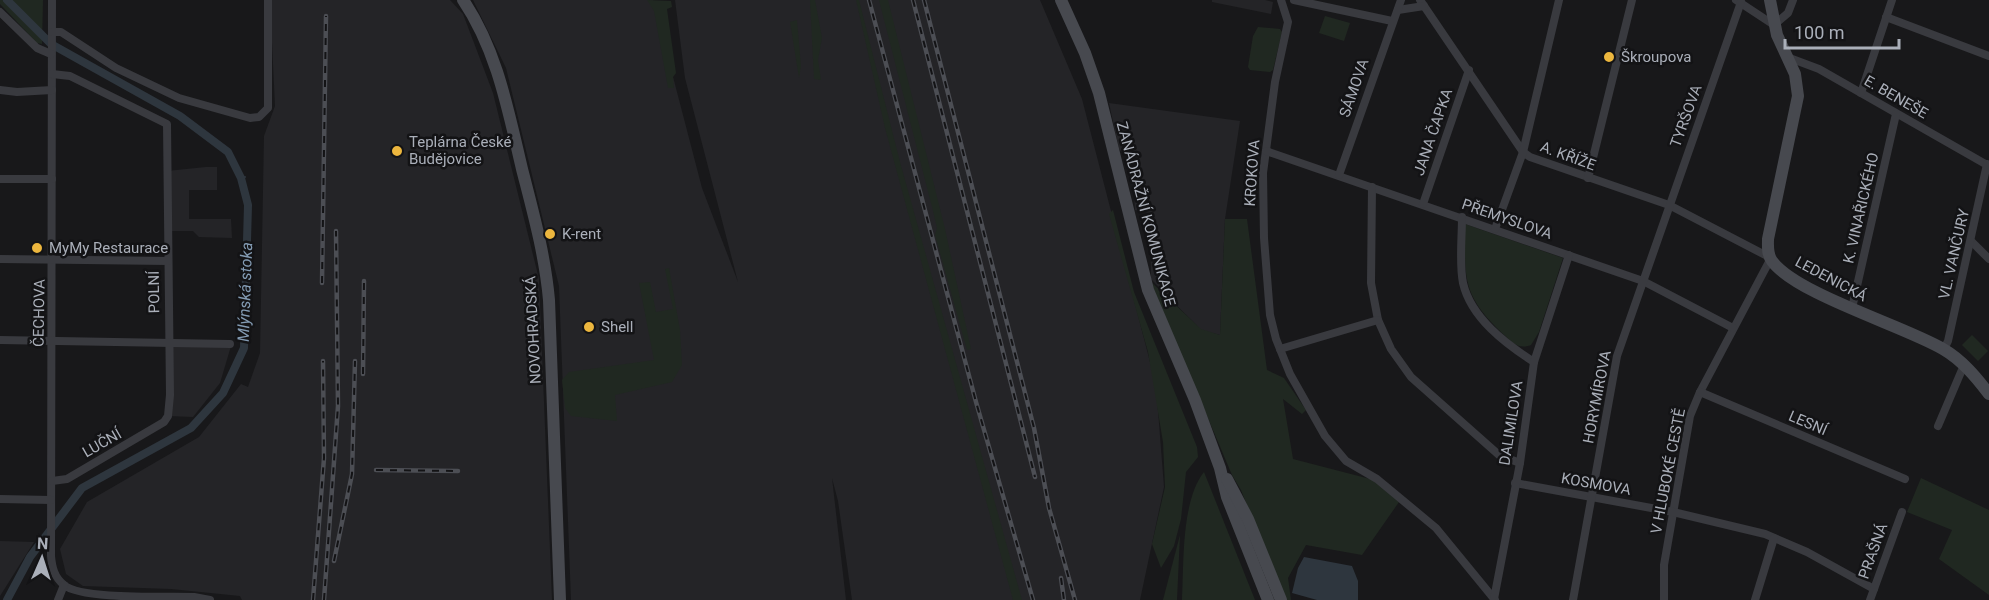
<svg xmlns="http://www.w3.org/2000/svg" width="1989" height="600" font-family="Roboto,sans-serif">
  <rect width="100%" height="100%" fill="#18181a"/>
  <g fill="#242427">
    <polygon points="270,0 450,0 463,14 493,93 539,279 552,600 242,600 240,596 171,589 83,586 66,574 60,549 87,502 199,437 241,384 248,387 260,353 264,136 275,106"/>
    <polygon points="473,0 653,0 702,188 738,282 685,78 675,0 1040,0 1082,99 1156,385 1164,487 1140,600 852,600 838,501 832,478 846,600 571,600 559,286 506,68"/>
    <polygon points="1212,0 1265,0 1273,2 1271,14 1212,2"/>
    <polygon points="1109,103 1240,121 1225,219 1220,335 1201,330 1151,279 1150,213 1135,210 1132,162 1119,149"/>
    <polygon points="206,167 217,167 217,190 189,190 189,219 231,219 232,238 199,237 193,231 168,231 167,171"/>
    <polygon points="169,343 231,346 220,383 193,417 168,416"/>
    <polygon points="0,541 34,542 0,596"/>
  </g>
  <g fill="#202821">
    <polygon points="0,0 43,0 42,44 37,43 0,4"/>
    <polygon points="647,0 671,1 672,7 667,9 676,73 673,77 674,88 668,88 654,11"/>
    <polygon points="810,0 815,0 822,38 818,60 821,80 814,79"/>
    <polygon points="856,0 859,0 900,162 1022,600 1013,600 885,128"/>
    <polygon points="879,0 888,0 945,229 971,349 967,350 935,235 937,228 933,211"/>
    <polygon points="1325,16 1350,23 1344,41 1319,33"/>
    <polygon points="797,20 801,66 799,78 790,22"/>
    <polygon points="1258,27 1280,29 1282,32 1273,70 1270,72 1250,70 1248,67 1253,36"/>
    <polygon points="1113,210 1134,292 1197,447 1198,457 1186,472 1181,519 1174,546 1161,568 1152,544 1165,487 1163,442 1148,352 1109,214"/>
    <polygon points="1225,219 1247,219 1267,370 1284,378 1306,410 1302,414 1283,399 1293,459 1374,480 1399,502 1362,555 1306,545 1288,578 1291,600 1285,600 1241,490 1232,475 1150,281 1201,329 1220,335"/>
    <path d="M1465,224L1563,258L1539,332L1531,345C1518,350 1512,342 1503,334C1461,294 1465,278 1465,224Z"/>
    <polygon points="669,268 680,330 682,365 672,382 615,395 617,421 571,416 565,408 562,380 569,372 654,360 639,283 650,282 656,312 673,309 665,269"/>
    <polygon points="1972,335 1988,351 1978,361 1962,345"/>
    <path d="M1204,472L1255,600H1182C1184,563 1181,501 1204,472Z"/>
    <polygon points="1921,478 1989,510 1989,595 1939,559 1952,530 1907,512"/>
    <polygon points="1180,535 1177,600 1163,600"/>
  </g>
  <polygon fill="#2e363e" points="1304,557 1352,566 1358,581 1358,600 1317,600 1292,593 1298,568"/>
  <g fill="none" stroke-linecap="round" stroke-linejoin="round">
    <polyline stroke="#2e363e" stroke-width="2" points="241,178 245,177"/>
    <polyline stroke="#2e363e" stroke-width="8" points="7,600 30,557 82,488 191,428 223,393 244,348 248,205 241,178 228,152 180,116 51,44 7,0"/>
    <g stroke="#393a3f" stroke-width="8">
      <path d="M52,0L51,556C52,567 54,577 64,585C82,600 167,596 194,597L210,600"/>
      <polyline points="1281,0 1288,22 1275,82 1263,173 1264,238 1270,315 1276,339 1290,374 1325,436 1346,461 1377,479 1436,528 1495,600"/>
      <polyline points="1294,0 1392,21"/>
      <polyline points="1420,0 1523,152 1530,157 1669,205 1771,258 1700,392 1690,416 1664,565 1664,600"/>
      <polyline points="1736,0 1774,25 1788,13 1793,0"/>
      <polyline points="1398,10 1424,6"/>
      <polyline points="0,12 37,48 51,54"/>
      <polyline points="1886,17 1989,56"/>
      <polyline points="52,32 61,32 116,68 179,98 250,118 259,117 268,108 268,0"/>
      <polyline points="1787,57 1819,69 1989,166"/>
      <polyline points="52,74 70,76 167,124 170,395 168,416 164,422 67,479 52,481"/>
      <polyline points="0,90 17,92 52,90"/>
      <polyline points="1861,93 1892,0"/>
      <polyline points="1266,151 1643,281 1733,328"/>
      <polyline points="1339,175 1401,0"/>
      <polyline points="1588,178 1632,0"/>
      <polyline points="0,179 52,179"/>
      <polyline points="1372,187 1371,283 1378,320 1391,349 1411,377 1499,455 1520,463"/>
      <polyline points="1423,204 1469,70"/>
      <path d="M1462,217C1462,238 1459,263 1463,283C1471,318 1506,344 1534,362"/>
      <polyline points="1495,229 1523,152 1559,0"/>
      <polyline points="1971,241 1989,259"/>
      <polyline points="0,259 168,261"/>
      <polyline points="1852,308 1896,114"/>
      <polyline points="0,340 230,344"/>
      <polyline points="1280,349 1378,320"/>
      <polyline points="1944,349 1948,341 1987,164"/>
      <polyline points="1700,392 1905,479"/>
      <polyline points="1938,426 1964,365"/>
      <polyline points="1515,483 1673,512 1765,534 1807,552 1874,589"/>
      <polyline points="0,499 51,500"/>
      <polyline points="1494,599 1520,463 1534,362 1569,255"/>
      <polyline points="58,600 64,585"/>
      <polyline points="1573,600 1617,356 1741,2"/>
      <polyline points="1755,600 1774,538"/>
      <polyline points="1870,600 1902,512"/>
    </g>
    <g stroke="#47494f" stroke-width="12">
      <path d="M463,0C497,50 508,110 522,169C533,212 545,255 549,300L560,600"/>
      <polyline points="1061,0 1085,53 1099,93 1148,290 1195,400 1220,468 1227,497 1268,600"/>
      <path d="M1770,0L1777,35L1795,74L1798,96L1768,239C1768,247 1767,254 1772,261C1796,294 1904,326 1943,349C1962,360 1976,377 1989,394"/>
      <polyline points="1227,479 1248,519 1281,600"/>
    </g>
    <defs>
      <g id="rail">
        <polyline points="869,0 976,402 1033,600"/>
        <polyline points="913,0 1035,477"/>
        <polyline points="924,0 1034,428 1049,508 1075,600"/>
        <polyline points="322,283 326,16"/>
        <polyline points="363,374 364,281"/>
        <polyline points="376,470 458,471"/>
        <polyline points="334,561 352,474 355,361"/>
        <polyline points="1061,578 1064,600"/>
        <polyline points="313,600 324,458 323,361"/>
        <polyline points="324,600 338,406 336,231"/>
      </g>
    </defs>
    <use href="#rail" stroke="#4c4e54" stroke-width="4.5"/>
    <use href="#rail" stroke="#131315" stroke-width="2" stroke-dasharray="7" stroke-linecap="butt"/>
  </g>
  <g fill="#ecb63e" stroke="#131315" stroke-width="2">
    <circle cx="1609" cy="57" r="6"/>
    <circle cx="397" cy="151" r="6"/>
    <circle cx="550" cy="234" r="6"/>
    <circle cx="37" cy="248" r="6"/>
    <circle cx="589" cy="327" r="6"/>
  </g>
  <g text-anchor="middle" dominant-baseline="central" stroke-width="5" stroke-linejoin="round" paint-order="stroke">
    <g font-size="15" fill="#aaafb9" stroke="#131315" text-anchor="start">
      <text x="1621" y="57">Škroupova</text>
      <text x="409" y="142">Teplárna České<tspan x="409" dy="17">Budějovice</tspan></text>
      <text x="562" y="234">K-rent</text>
      <text x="49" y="248">MyMy Restaurace</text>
      <text x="601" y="327">Shell</text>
    </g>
    <g font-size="15" fill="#aaafb9" stroke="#131315">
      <text transform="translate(1354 88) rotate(-71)">SÁMOVA</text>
      <text transform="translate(1896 97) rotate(30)">E. BENEŠE</text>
      <text transform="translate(1686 116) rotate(-70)">TYRŠOVA</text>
      <text transform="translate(1433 132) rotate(-71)">JANA ČAPKA</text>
      <text transform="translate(1568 156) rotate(20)">A. KŘÍŽE</text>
      <text transform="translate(1252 173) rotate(-86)">KROKOVA</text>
      <text transform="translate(1861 208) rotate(-77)">K. VINAŘICKÉHO</text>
      <text transform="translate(1146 214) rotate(75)">ZANÁDRAŽNÍ KOMUNIKACE</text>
      <text transform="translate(1507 219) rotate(19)">PŘEMYSLOVA</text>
      <text transform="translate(1954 254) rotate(-77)">VL. VANČURY</text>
      <text transform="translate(1831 279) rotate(28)">LEDENICKÁ</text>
      <text transform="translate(154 292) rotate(-91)">POLNÍ</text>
      <text transform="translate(39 313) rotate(-89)">ČECHOVA</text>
      <text transform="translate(533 330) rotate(-93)">NOVOHRADSKÁ</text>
      <text transform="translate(1597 397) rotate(-79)">HORYMÍROVA</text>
      <text transform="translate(1511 423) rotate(-81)">DALIMILOVA</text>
      <text transform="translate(1808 423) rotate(23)">LESNÍ</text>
      <text transform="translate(102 443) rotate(-30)">LUČNÍ</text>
      <text transform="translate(1668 471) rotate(-79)">V HLUBOKÉ CESTĚ</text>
      <text transform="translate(1596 484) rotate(10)">KOSMOVA</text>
      <text transform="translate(1873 551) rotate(-70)">PRAŠNÁ</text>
    </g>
    <g font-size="16" font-style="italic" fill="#839bb3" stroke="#131315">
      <text transform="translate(245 292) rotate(-88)">Mlýnská stoka</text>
    </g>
  </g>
  <g transform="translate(42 558) rotate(3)" stroke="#131315" stroke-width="4.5" paint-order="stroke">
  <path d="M0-4.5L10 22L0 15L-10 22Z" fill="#aaafb9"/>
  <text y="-9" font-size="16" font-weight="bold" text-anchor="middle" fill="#aaafb9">N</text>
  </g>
  <path d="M1785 39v9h114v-9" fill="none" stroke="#aaafb9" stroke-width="3"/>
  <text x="1794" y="39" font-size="18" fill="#aaafb9" stroke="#131315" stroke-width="4.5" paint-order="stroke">100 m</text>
</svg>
